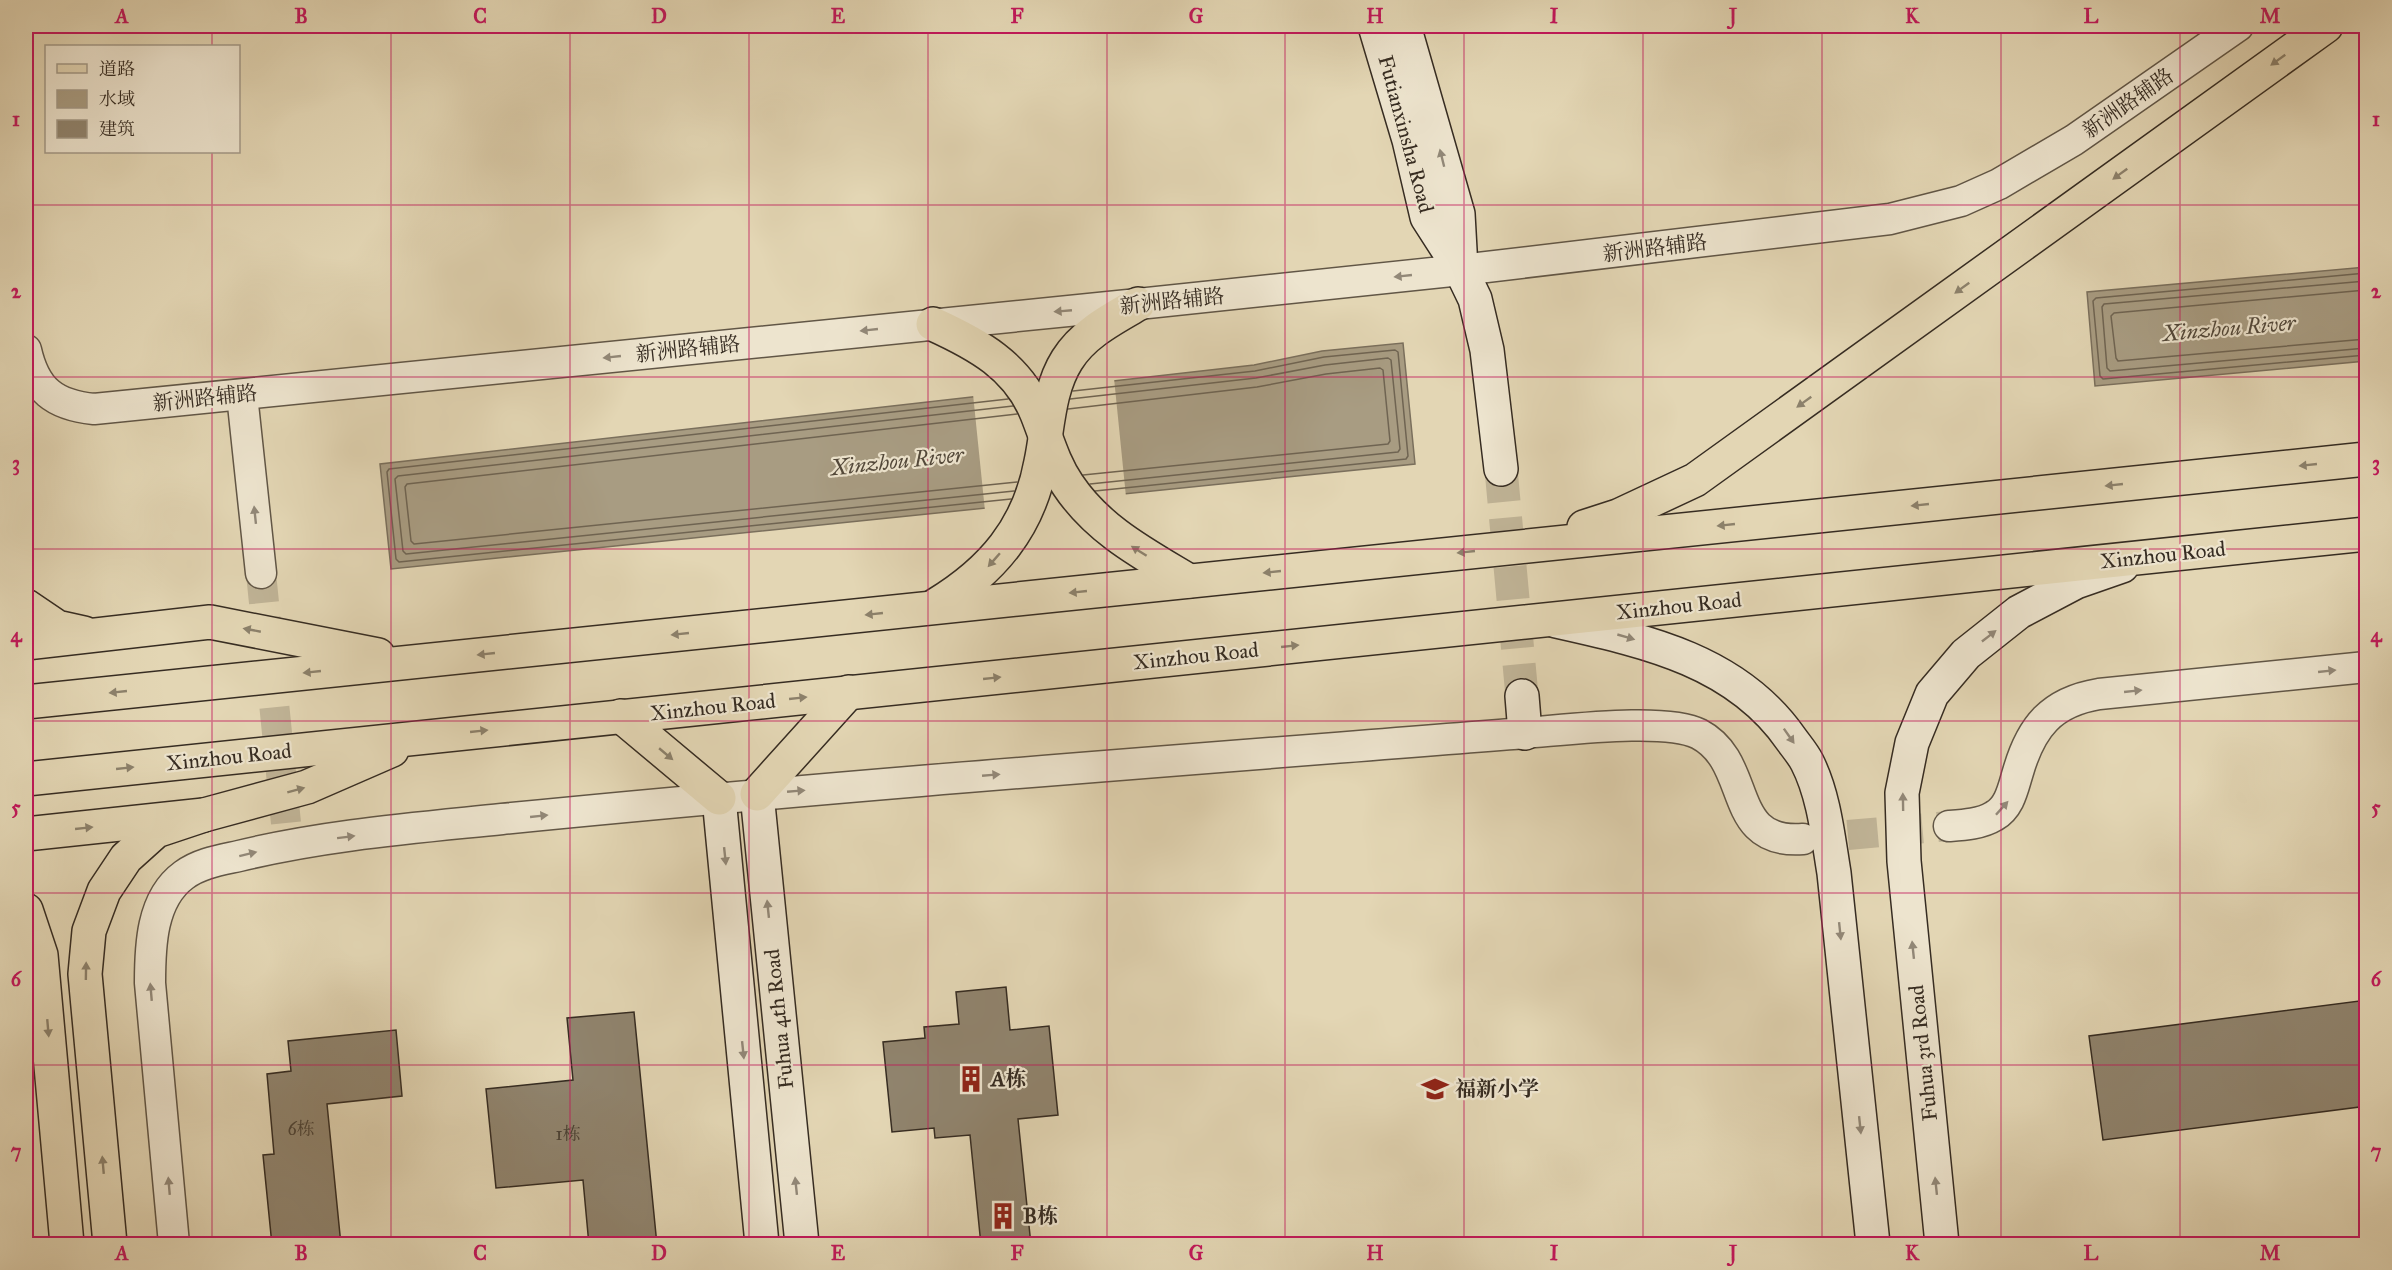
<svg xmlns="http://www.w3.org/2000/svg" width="2392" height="1270" font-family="'IM FELL Great Primer','Noto Serif SC',serif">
  <rect width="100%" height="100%" fill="#e3d6b4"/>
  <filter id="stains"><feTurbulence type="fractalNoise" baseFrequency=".00333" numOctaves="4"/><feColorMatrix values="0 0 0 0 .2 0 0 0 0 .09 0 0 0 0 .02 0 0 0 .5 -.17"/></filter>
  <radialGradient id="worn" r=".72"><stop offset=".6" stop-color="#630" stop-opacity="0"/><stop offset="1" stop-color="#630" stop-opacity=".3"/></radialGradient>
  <g fill="#a89c82" stroke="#7a6f5c" stroke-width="1.5">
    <polygon points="2366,267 2366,361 2095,386 2087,292"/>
    <polygon points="1403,343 1415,464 391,569 380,464 1254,365 1322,351"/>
  </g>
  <polygon fill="#e3d6b4" points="1114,378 1126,497 985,511 973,394"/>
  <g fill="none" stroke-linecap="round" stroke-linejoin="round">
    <g stroke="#6f6452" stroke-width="1.5">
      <polyline points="2366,273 2096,298 2093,301 2100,376 2103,379 2366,355"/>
      <polyline points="2366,281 2104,304 2102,307 2107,368 2110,371 2366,348"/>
      <polyline points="2366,290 2114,313 2111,316 2116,358 2118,361 2366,339"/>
      <polyline points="1073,391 1255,371 1324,357 1395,350 1398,352 1408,456 1406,459 1095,491"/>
      <polyline points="1008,399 389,469 387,472 396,559 399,562 1011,499"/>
      <polyline points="1070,399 1256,378 1325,365 1388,358 1391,360 1400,449 1398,452 1090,484"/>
      <polyline points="1013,406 398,476 395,479 403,551 406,554 1014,491"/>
      <polyline points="1068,409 1257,387 1326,374 1380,368 1383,370 1390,441 1388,444 1083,475"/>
      <polyline points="1017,414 407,484 405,487 411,541 414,544 1017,482"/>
    </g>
  </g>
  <g fill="#90846e" stroke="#362c22" stroke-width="1.5">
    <polygon points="1006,987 1010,1030 1049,1026 1058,1115 1018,1119 1031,1245 981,1245 970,1135 935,1138 934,1128 892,1132 883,1042 925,1038 924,1027 959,1024 956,992"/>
    <polygon points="2367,1000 2367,1106 2103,1140 2089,1036"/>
    <polygon points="634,1012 657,1245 589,1245 583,1180 496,1188 486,1089 573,1080 567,1018"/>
    <polygon points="396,1030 402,1096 327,1104 341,1245 272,1245 263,1155 274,1154 267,1074 291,1071 288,1041"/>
  </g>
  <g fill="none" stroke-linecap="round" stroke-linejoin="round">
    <g stroke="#c0b497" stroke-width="30" stroke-dasharray="30 15" stroke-linecap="butt">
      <polyline points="261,573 286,823"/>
      <polyline points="1803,839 1949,826"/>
    </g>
    <polyline stroke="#c0b497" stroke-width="33" stroke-dasharray="33 16" stroke-linecap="butt" points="1501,469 1522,696"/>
    <defs>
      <g id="street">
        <path d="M26,350C35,390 54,405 94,409L1138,304L1461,270L1890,219L1961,201L1999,184L2074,140L2238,26"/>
        <polyline points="242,395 261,573"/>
        <path d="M1949,826C1964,825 1981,824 1994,816C2010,807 2013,788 2018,772C2031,727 2051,702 2099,694L2366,667"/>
        <path d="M174,1244L150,983C150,947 151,899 184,875C200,863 221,860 239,856C325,835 415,828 502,819C843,785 1184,760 1525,733C1566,730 1666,717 1699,734C1754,763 1725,845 1803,839"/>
      </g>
      <g id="secondary">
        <polyline points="1375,26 1409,140 1427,217 1461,270 1475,299 1487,350 1501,469"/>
        <polyline points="1404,26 1458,214 1461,268"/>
        <path d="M1556,621C1645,641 1736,660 1791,739C1796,746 1803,754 1807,762C1824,795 1828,837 1834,873L1873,1244"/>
        <polyline points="1522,696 1525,733"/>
        <polyline points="757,794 802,1244"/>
        <polyline points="719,798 762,1244"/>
        <polyline points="1942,1244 1904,861 1902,793 1912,743 1932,694 1966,654 2019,612 2076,582 2122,566"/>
      </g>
      <g id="primary">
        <path d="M933,324C977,344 1018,366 1037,414C1047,439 1053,463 1068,485C1098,530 1144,554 1189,581"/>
        <polyline points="1584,527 1618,516 1695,480 2326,26"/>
        <path d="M936,605C992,571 1029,528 1041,462C1048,429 1048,390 1067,360C1083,334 1112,319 1138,304"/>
        <polyline points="26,606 57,627 84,633"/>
        <polyline points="26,643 210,622 378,655"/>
        <polyline points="26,702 2366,459"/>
        <polyline points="621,716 719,798"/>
        <polyline points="26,779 2366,534"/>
        <polyline points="757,794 849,692"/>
        <polyline points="26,834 204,815 307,787 392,750"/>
        <polyline points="26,910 41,955 67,1244"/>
        <polyline points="110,1244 85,974 89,931 104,891 126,858 156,831 204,815"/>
      </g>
    </defs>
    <use href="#street" stroke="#615646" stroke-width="33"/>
    <use href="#secondary" stroke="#362c22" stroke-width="36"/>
    <use href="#primary" stroke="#362c22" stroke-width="36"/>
    <use href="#street" stroke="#ede4ce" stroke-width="30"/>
    <use href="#secondary" stroke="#ede4ce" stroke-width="33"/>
    <use href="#primary" stroke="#e3d6b4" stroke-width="33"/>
  </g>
  <defs><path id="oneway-solid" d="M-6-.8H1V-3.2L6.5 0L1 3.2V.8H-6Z" transform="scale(1.5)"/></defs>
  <g fill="#8c816b">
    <use href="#oneway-solid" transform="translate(2278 60) rotate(144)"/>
    <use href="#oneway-solid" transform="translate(2120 174) rotate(144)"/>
    <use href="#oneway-solid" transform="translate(1962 288) rotate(144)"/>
    <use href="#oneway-solid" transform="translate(1804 402) rotate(144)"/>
    <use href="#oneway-solid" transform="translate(2308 465) rotate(174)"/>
    <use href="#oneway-solid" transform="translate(2114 485) rotate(174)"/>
    <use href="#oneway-solid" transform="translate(1920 505) rotate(174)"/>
    <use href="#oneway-solid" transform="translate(1726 525) rotate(174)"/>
    <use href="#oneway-solid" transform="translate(1139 551) rotate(-148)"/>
    <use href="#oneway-solid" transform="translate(1466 552) rotate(174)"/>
    <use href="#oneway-solid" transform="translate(994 560) rotate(131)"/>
    <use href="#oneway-solid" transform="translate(1272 572) rotate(174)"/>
    <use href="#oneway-solid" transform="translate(1078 592) rotate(174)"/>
    <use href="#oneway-solid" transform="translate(874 614) rotate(174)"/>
    <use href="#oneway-solid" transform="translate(252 630) rotate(-169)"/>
    <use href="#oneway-solid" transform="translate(680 634) rotate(174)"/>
    <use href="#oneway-solid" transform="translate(1290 646) rotate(-6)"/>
    <use href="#oneway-solid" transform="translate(486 654) rotate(174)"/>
    <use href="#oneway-solid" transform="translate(312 672) rotate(174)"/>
    <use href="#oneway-solid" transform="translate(992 678) rotate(-6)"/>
    <use href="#oneway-solid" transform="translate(118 692) rotate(174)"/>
    <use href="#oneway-solid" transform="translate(798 698) rotate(-6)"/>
    <use href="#oneway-solid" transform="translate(479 731) rotate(-6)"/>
    <use href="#oneway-solid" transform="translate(666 754) rotate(40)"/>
    <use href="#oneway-solid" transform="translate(125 768) rotate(-6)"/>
    <use href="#oneway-solid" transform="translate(296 790) rotate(-15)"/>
    <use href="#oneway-solid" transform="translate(84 828) rotate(-6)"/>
    <use href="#oneway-solid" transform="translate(86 971) rotate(-89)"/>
    <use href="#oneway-solid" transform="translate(48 1028) rotate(85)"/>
    <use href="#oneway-solid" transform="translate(103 1165) rotate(-95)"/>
  </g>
  <g fill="#928878">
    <use href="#oneway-solid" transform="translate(1442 158) rotate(-104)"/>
    <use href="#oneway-solid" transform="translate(1403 276) rotate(174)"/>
    <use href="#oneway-solid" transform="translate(1063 311) rotate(175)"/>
    <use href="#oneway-solid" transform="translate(869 330) rotate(174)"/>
    <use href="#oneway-solid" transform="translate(612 357) rotate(174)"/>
    <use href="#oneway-solid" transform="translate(255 515) rotate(-96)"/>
    <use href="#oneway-solid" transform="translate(1989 636) rotate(-38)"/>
    <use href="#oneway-solid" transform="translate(1626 637) rotate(16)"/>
    <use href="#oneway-solid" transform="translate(2327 671) rotate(-6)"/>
    <use href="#oneway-solid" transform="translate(2133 691) rotate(-6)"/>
    <use href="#oneway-solid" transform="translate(1789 736) rotate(55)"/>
    <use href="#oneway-solid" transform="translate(991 775) rotate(-5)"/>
    <use href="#oneway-solid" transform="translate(796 791) rotate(-5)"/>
    <use href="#oneway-solid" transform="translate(1903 802) rotate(-91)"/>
    <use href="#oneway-solid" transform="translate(2002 808) rotate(-48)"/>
    <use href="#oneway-solid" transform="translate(539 816) rotate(-6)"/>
    <use href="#oneway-solid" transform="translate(346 837) rotate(-7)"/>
    <use href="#oneway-solid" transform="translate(248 854) rotate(-14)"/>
    <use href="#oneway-solid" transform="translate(725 856) rotate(84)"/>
    <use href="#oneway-solid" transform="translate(768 909) rotate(-96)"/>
    <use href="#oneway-solid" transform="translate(1840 931) rotate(84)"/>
    <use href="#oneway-solid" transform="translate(1913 950) rotate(-96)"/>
    <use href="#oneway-solid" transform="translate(151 992) rotate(-95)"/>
    <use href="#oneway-solid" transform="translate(743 1050) rotate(84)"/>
    <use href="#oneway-solid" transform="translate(1860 1125) rotate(84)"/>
    <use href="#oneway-solid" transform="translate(169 1186) rotate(-95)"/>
    <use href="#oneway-solid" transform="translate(796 1186) rotate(-96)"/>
    <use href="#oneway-solid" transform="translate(1936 1186) rotate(-96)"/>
  </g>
  <path fill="none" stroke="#c2185b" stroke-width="1.5" stroke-opacity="0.55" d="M212,26V46M391,26V1244M570,26V1244M749,26V1244M928,26V1244M1107,26V1244M1285,26V1244M1464,26V1244M1643,26V1244M1822,26V1244M2001,26V1244M2180,26V1244M212,152V1244M26,205H2366M26,377H2366M26,549H2366M26,721H2366M26,893H2366M26,1065H2366"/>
  <defs>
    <symbol id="building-bare" viewBox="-9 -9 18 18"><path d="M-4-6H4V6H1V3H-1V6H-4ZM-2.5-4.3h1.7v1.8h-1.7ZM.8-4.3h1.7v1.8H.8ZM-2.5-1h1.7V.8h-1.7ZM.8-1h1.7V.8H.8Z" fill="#8f2418" stroke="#ede4ce" stroke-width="2.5" paint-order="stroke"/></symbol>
    <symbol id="school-bare" viewBox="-9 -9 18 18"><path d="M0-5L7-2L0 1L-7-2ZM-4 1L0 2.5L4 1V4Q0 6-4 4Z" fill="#8f2418" stroke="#ede4ce" stroke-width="2.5" paint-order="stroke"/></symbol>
  </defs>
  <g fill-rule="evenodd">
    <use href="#building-bare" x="952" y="1060" width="38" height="38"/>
    <use href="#school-bare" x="1416" y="1070" width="38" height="38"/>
    <use href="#building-bare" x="984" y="1197" width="38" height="38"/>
  </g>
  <g text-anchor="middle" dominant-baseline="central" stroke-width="4.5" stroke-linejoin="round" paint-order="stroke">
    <g font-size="18" fill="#4c4235">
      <text x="301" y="1129">6栋</text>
      <text x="568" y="1134">1栋</text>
    </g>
    <g font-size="21" fill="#362c22" stroke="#ede4ce">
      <text transform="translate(2128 103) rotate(-35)">新洲路辅路</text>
      <text transform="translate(1406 134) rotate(75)">Futianxinsha Road</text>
      <text transform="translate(1655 248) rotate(-7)">新洲路辅路</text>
      <text transform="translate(1172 301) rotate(-6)">新洲路辅路</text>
      <text transform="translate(688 349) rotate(-6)">新洲路辅路</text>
      <text transform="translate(205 398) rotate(-6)">新洲路辅路</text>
      <text transform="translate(2163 555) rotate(-6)">Xinzhou Road</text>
      <text transform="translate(1679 606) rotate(-6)">Xinzhou Road</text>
      <text transform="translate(1196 656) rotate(-6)">Xinzhou Road</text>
      <text transform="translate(713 707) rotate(-6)">Xinzhou Road</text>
      <text transform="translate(229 757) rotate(-6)">Xinzhou Road</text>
      <text transform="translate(779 1019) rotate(-96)">Fuhua 4th Road</text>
      <text transform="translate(1923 1053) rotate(-96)">Fuhua 3rd Road</text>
    </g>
    <g font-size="21" font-weight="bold" fill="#362c22" stroke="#ede4ce" text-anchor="start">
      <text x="991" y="1079">A栋</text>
      <text x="1455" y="1089">福新小学</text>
      <text x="1023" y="1216">B栋</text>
    </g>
    <g font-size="22" font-style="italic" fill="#52483a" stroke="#ede4ce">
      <text transform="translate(2229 328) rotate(-5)">Xinzhou River</text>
      <text transform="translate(897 461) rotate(-6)">Xinzhou River</text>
    </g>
  </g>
  <rect width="2392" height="1270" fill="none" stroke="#e3d6b4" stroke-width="66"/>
  <rect x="45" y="45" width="195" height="108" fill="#ede4ce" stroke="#a49a89" stroke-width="1.5"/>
  <rect x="57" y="64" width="30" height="9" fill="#e3d6b4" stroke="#a49a89" stroke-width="1.5"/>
  <text x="99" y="75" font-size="18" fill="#362c22">道路</text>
  <rect x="57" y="90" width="30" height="18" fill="#a89c82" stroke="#a49a89" stroke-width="1.5"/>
  <text x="99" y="105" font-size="18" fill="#362c22">水域</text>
  <rect x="57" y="120" width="30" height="18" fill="#90846e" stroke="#a49a89" stroke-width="1.5"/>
  <text x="99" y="135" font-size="18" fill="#362c22">建筑</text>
  <rect x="33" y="33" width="2326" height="1204" fill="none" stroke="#c2185b" stroke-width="2"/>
  <g font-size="20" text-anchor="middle" font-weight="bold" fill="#c2185b">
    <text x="122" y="23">A</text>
    <text x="301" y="23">B</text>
    <text x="480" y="23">C</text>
    <text x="659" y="23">D</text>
    <text x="838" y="23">E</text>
    <text x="1017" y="23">F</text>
    <text x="1196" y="23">G</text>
    <text x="1375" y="23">H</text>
    <text x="1554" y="23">I</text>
    <text x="1733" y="23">J</text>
    <text x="1912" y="23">K</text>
    <text x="2091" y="23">L</text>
    <text x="2270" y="23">M</text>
    <text x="16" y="126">1</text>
    <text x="2376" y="126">1</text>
    <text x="16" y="298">2</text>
    <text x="2376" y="298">2</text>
    <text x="16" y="470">3</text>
    <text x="2376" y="470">3</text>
    <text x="16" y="642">4</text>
    <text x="2376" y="642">4</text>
    <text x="16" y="814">5</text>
    <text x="2376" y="814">5</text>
    <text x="16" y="986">6</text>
    <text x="2376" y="986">6</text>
    <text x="16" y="1158">7</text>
    <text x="2376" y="1158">7</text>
    <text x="122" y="1260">A</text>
    <text x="301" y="1260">B</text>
    <text x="480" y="1260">C</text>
    <text x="659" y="1260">D</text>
    <text x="838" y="1260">E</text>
    <text x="1017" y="1260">F</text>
    <text x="1196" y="1260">G</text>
    <text x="1375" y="1260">H</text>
    <text x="1554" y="1260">I</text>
    <text x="1733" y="1260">J</text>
    <text x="1912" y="1260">K</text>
    <text x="2091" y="1260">L</text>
    <text x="2270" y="1260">M</text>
  </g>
  <rect width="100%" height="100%" filter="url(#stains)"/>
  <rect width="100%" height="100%" fill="url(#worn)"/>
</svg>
